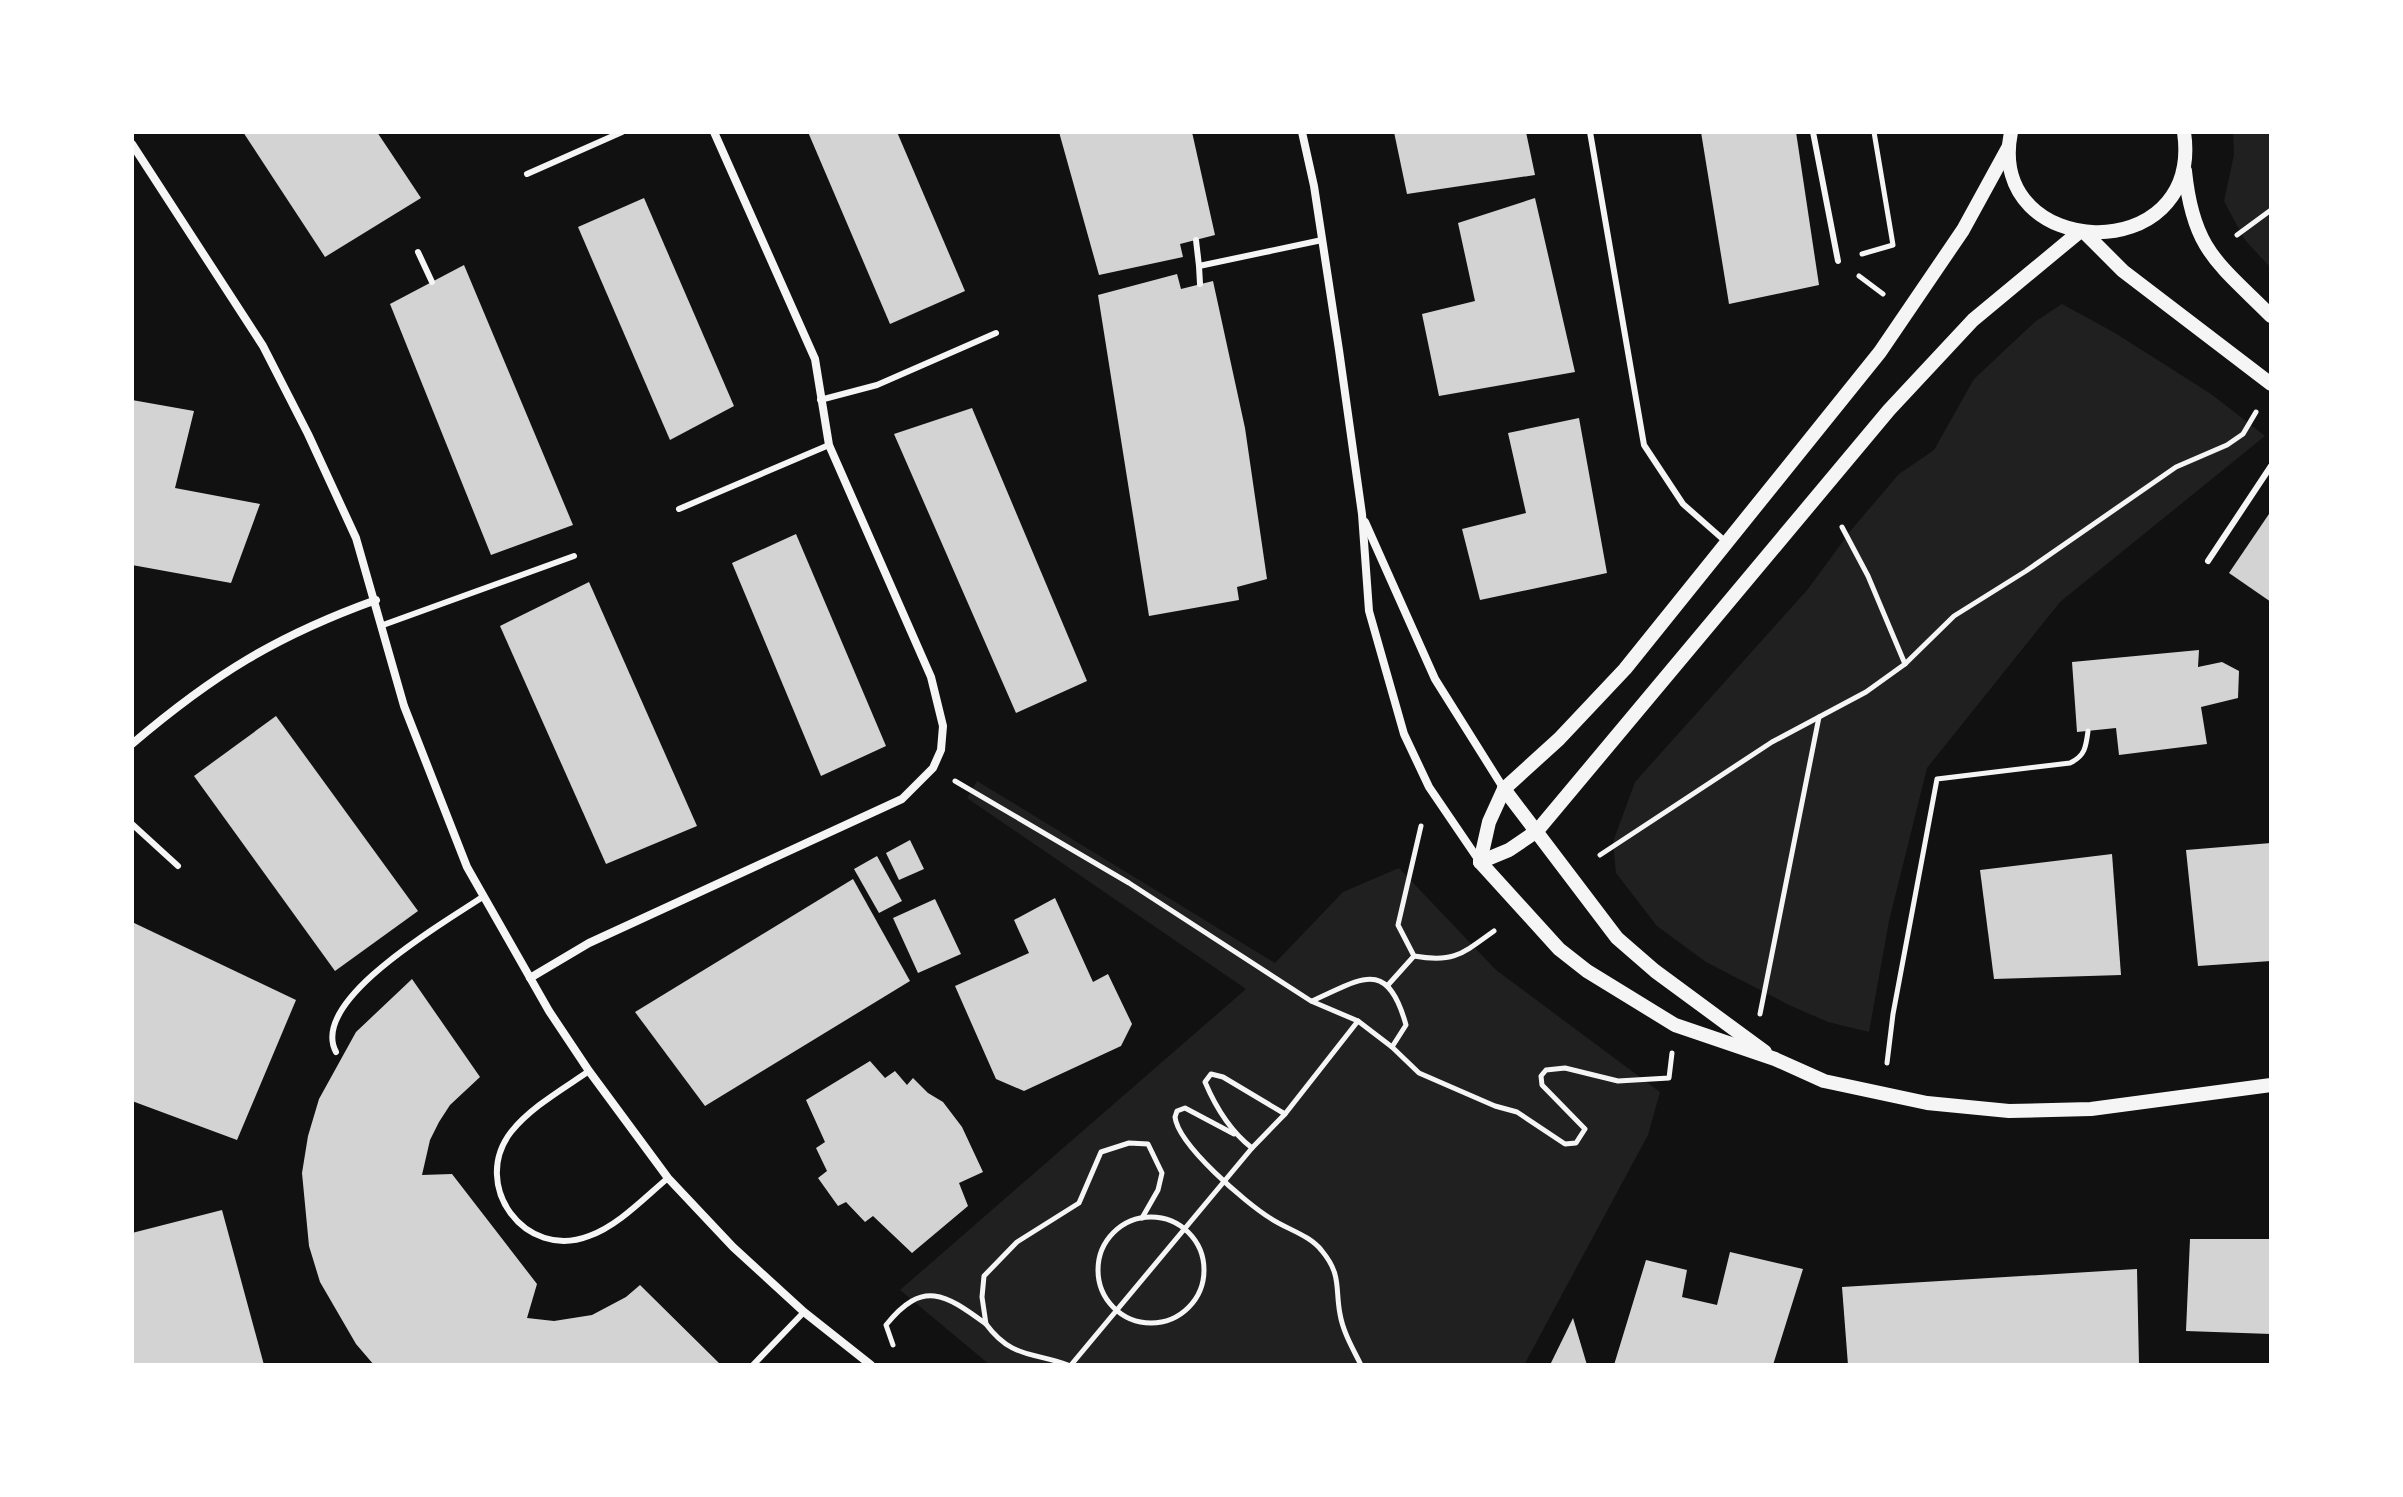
<svg xmlns="http://www.w3.org/2000/svg" width="2403" height="1497" font-family="'Noto Serif',serif">
  <rect width="100%" height="100%" fill="#111"/>
  <g fill="#202020">
    <polygon points="2233,132 2271,132 2271,268 2245,240 2224,201 2234,155"/>
    <polygon points="2062,304 2115,333 2211,394 2265,436 2060,602 1927,768 1889,921 1869,1032 1828,1022 1789,1005 1706,962 1657,926 1616,873 1613,842 1635,782 1808,589 1852,529 1899,474 1934,450 1974,379 2036,321"/>
    <polygon points="977,781 1275,963 1343,892 1399,868 1496,970 1660,1092 1648,1135 1524,1365 990,1365 900,1290 1246,989 967,798"/>
  </g>
  <g fill="#d3d3d3">
    <polygon points="243,132 377,132 421,198 325,257"/>
    <polygon points="808,132 897,132 965,291 890,324"/>
    <polygon points="1059,132 1192,132 1215,235 1180,244 1183,257 1099,275"/>
    <polygon points="1394,132 1526,132 1535,175 1407,194"/>
    <polygon points="1701,132 1796,132 1819,285 1729,304"/>
    <polygon points="644,198 734,406 670,440 578,227"/>
    <polygon points="1535,198 1575,372 1439,396 1422,314 1475,301 1458,223"/>
    <polygon points="464,265 573,525 491,555 390,304"/>
    <polygon points="1177,274 1181,289 1213,281 1245,428 1267,579 1237,587 1239,600 1149,616 1098,295"/>
    <polygon points="132,400 194,411 175,488 260,504 231,583 132,565"/>
    <polygon points="972,408 1087,681 1016,713 894,434"/>
    <polygon points="1579,418 1607,573 1480,600 1462,529 1526,513 1508,433"/>
    <polygon points="2271,511 2271,602 2229,573"/>
    <polygon points="796,534 886,746 821,776 732,563"/>
    <polygon points="589,582 697,826 606,864 500,626"/>
    <polygon points="2199,650 2198,667 2222,662 2239,671 2238,698 2201,707 2207,744 2119,755 2116,728 2077,732 2072,662"/>
    <polygon points="276,716 418,911 335,971 194,776"/>
    <polygon points="910,840 924,869 899,880 886,853"/>
    <polygon points="2271,843 2271,961 2198,966 2186,850"/>
    <polygon points="2112,854 2121,975 1994,979 1980,870"/>
    <polygon points="877,856 902,901 879,913 854,869"/>
    <polygon points="853,879 910,981 705,1106 635,1012"/>
    <polygon points="1055,898 1093,982 1108,974 1132,1024 1121,1046 1024,1091 996,1079 955,986 1029,953 1014,920"/>
    <polygon points="935,899 961,954 918,973 893,918"/>
    <polygon points="132,922 296,1000 237,1140 132,1101"/>
    <polygon points="412,979 480,1077 450,1105 439,1122 430,1140 422,1175 452,1174 537,1284 527,1318 554,1321 592,1315 626,1297 640,1285 721,1365 374,1365 356,1344 320,1282 309,1246 302,1173 308,1136 319,1099 356,1032"/>
    <polygon points="870,1061 885,1078 895,1071 907,1085 913,1078 928,1093 943,1102 962,1127 983,1172 959,1183 968,1206 912,1253 873,1216 865,1222 846,1202 838,1206 818,1178 827,1171 816,1148 825,1142 806,1100"/>
    <polygon points="222,1210 264,1365 132,1365 132,1233"/>
    <polygon points="2190,1239 2271,1239 2271,1334 2186,1331"/>
    <polygon points="1730,1252 1803,1269 1773,1365 1614,1365 1646,1260 1687,1270 1682,1297 1717,1305"/>
    <polygon points="2137,1269 2139,1364 1848,1365 1842,1287"/>
    <polygon points="1573,1318 1587,1365 1550,1365"/>
  </g>
  <g fill="none" stroke-linecap="round" stroke-linejoin="round">
    <g stroke="#f5f5f5" stroke-width="5">
      <polyline points="2237,235 2271,210"/>
      <polyline points="1862,254 1893,245 1874,132"/>
      <polyline points="1859,276 1883,294"/>
      <polyline points="1842,527 1868,576 1905,664"/>
      <polyline points="955,781 1129,883 1311,1001 1358,1021 1392,1047 1419,1073 1495,1106 1517,1112 1565,1144 1576,1143 1585,1129 1542,1085 1541,1076 1546,1070 1565,1068 1618,1081 1669,1078 1672,1053"/>
      <path d="M1421,826L1398,925L1414,956C1454,963 1462,954 1494,931"/>
      <polyline points="1600,855 1772,742 1866,692 1905,664 1954,616 2026,571 2176,467 2227,445 2243,434 2256,412"/>
      <polyline points="1388,985 1414,956"/>
      <path d="M1312,1001C1360,980 1387,956 1406,1025L1392,1047"/>
      <polyline points="1760,1014 1819,717"/>
      <path d="M1887,1063L1893,1014L1937,779L2070,763C2085,756 2086,747 2088,731"/>
      <path d="M1234,1134L1185,1108L1177,1111L1175,1117C1178,1145 1246,1203 1270,1218C1286,1229 1310,1235 1322,1251C1342,1275 1335,1289 1340,1314C1343,1332 1353,1349 1361,1365"/>
      <polyline points="1252,1148 1285,1114 1358,1021"/>
      <circle cx="1151" cy="1270" r="53"/>
      <path d="M986,1324C1011,1358 1032,1352 1068,1365"/>
      <path d="M893,1345L886,1325C923,1279 945,1294 986,1324L982,1297L984,1276L1017,1242L1079,1203L1101,1152L1129,1143L1148,1144L1162,1173L1158,1190L1142,1218"/>
      <path d="M1071,1365L1252,1148C1230,1131 1216,1108 1205,1082L1211,1074L1223,1077L1285,1114"/>
    </g>
    <g stroke="#f5f5f5" stroke-width="6">
      <polyline points="1590,132 1644,445 1683,504 1725,541"/>
      <polyline points="1813,132 1838,261"/>
      <polyline points="527,174 622,132"/>
      <polyline points="1196,240 1199,266"/>
      <polyline points="418,252 432,282"/>
      <polyline points="1200,284 1199,266 1322,240"/>
      <polyline points="820,400 877,385 996,333"/>
      <polyline points="679,509 829,445"/>
      <polyline points="2208,561 2271,466"/>
      <polyline points="383,625 574,556"/>
      <polyline points="132,824 178,866"/>
      <path d="M336,1052C308,1000 447,921 484,896"/>
      <path d="M589,1071C563,1089 531,1107 511,1132C470,1185 525,1261 589,1236C618,1226 645,1197 668,1178"/>
      <polyline points="753,1365 804,1312"/>
    </g>
    <g stroke="#f5f5f5" stroke-width="8">
      <polyline points="1302,132 1314,186 1339,350 1362,514 1369,611 1404,734 1429,787 1480,862"/>
      <polyline points="132,144 263,346 308,434 356,538 404,706 467,867 549,1011 589,1071 668,1178 733,1247 804,1312 871,1365"/>
      <polyline points="1365,522 1435,679 1504,789"/>
      <path d="M132,744C213,675 276,636 376,600"/>
      <polyline points="530,978 589,943 902,799 933,768 941,750 943,726 931,677 829,445 815,359 714,132"/>
    </g>
    <g stroke="#f5f5f5" stroke-width="14">
      <path d="M2011,132C1985,261 2204,270 2184,132"/>
      <path d="M2185,171C2193,250 2218,263 2271,316"/>
      <polyline points="2085,233 2123,271 2271,384"/>
      <polyline points="1504,789 1617,938 1655,971 1765,1052"/>
      <polyline points="1480,862 1489,822 1504,789 1559,739 1625,669 1880,352 1963,230 2009,146"/>
      <polyline points="1480,862 1509,850 1537,831 1889,410 1973,320 2078,233"/>
      <polyline points="1480,862 1559,949 1587,971 1675,1025 1775,1059 1824,1081 1927,1103 2009,1111 2091,1109 2271,1085"/>
    </g>
  </g>
  <rect width="2403" height="1497" fill="none" stroke="#ffffff" stroke-width="268"/>
</svg>
